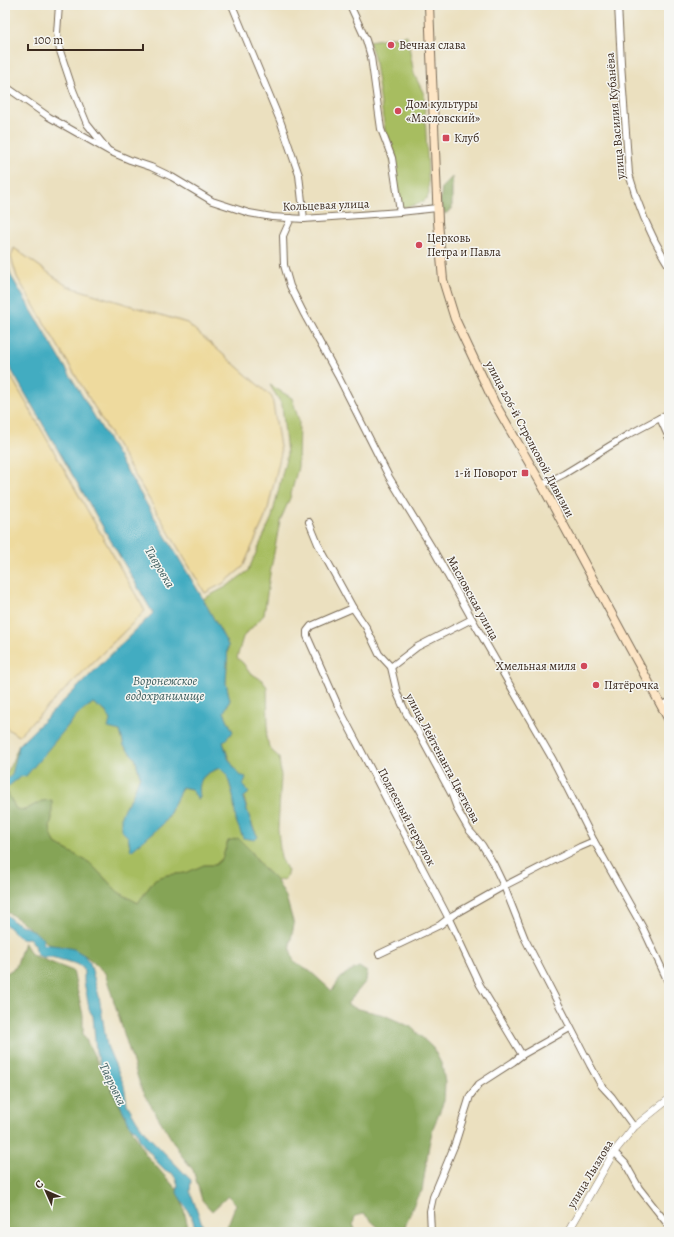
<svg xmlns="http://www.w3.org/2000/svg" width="674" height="1237" font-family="Alegreya,serif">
  <rect width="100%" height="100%" fill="#f6f6f2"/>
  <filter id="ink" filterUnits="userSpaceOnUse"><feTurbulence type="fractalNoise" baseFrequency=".025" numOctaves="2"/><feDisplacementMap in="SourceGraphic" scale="8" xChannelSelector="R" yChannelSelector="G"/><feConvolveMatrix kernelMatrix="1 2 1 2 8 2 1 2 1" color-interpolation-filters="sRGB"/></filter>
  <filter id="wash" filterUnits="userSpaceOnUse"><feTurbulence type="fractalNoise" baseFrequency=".012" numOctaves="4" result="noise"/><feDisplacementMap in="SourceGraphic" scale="16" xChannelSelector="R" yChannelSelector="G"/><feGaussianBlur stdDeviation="0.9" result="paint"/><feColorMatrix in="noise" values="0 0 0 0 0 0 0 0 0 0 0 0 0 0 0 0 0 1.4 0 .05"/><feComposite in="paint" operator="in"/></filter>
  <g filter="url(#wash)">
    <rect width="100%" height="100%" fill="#ebe0bf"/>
    <g fill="#a7bd61" stroke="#717440">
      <path d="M407,35L414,74L424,94L429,194C425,205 412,205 401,208L385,130L374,57L369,41Z"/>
      <path d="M270,385L292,398L299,421L298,467L290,498L280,521L270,574L264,615L243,637L237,658L243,663L249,672L262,680L267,687L268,724L266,738L272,751L279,757L281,776L278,830L281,858L288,871L285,879L277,881L263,868L252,852L228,841L222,859L215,865H204L186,873L167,875L155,879L138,903L118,892L90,863L56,844L51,835L50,827L52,818L42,801L25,810L16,809L5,788V778L19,745L12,779L77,715L93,703L106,712L110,720L120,731L124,746L135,758L140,776L132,797L124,808L121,830L128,837L131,851L168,817L182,787L191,789L198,799L200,798C197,779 203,774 220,768L227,775L233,795L255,840L258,837C251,824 247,811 244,797L248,793C237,778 229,760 223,742L233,732L224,712L230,700L226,683L228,645L203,599L226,587L248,571L272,517L287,454L282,405Z"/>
    </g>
    <g fill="#85a457" stroke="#60673a">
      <polygon points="452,177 452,209 445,214 440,203 442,187"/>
      <path d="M5,788L16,809L25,810L42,801L52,800V818L50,827L51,835L56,844L90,863L118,892L138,903L155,879L167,875L186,873L204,865H215L222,859L228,841L238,838L251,851L263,868L277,881L286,897L294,925L290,944L291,953L294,961L311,972L332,991C341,976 343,974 359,967L367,972L366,981L347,1004L355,1008L384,1015L411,1027L433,1048L442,1065L445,1083L444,1101L433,1128L429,1145L422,1191L416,1199L406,1224L404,1232H383L364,1214L355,1216L353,1224L356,1232H225L236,1204L228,1196L212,1211L202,1200L193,1170L182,1156L142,1091L105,973L86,956L78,952L53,946L46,942L20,920L5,911Z"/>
      <polygon points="24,942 32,955 73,971 83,1015 83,1034 145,1154 180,1193 189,1232 5,1232 5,974 16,967"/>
    </g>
    <g fill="#eeda9e" stroke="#94825e">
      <polygon points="14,248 67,286 187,323 272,397 281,453 267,513 243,567 224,583 205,593 17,277 11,257"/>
      <polygon points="5,366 145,611 18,736 5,727"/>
    </g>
    <g fill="#42acc1" stroke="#3e6b70">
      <path d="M5,256L11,276L203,599L228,645L226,683L230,700L224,712L233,732L223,742L228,758L239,775L246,777L243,786L249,793L243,798L253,828L258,837L255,840L243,838L236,821L233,795L227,775L220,768C203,774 197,779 200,798L198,799L191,789L182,787L168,817L161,826L131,851L128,837L121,830V816L124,808L132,797L140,776L135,758L124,746L120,731L108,728L110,720L106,712L93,703L77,715L26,776L20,777L5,789V781L12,775L19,745L153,613L5,359Z"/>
      <polygon points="5,913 13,921 34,931 43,939 43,944 60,946 74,949 84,955 90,963 99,996 107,1046 124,1085 127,1104 137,1121 147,1135 191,1180 190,1191 205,1232 197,1232 192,1218 177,1193 178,1185 176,1179 172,1173 166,1171 158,1163 153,1156 140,1141 136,1130 131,1127 101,1066 96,1052 93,1016 89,1010 88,1002 84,982 84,973 83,968 77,964 51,957 42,957 37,955 35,945 29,938 21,939 5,924"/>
    </g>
  </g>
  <g filter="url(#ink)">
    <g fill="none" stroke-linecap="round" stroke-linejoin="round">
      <defs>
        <g id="minor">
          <polyline points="59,5 57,33 60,51 73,90 87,124 107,149"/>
          <polyline points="232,5 281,123 299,175 304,219"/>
          <polyline points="350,5 366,40 371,57 381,129 392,158 400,212"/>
          <path d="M618,5L621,63L629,174C638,207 651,237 669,266"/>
          <polyline points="5,86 49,117 109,151 130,160 151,167 172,177 212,201 249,213 272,217 304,219 400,212 437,208"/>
          <polyline points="291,218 283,236 284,265 290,286 303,312 338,376 389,477 434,551 472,619 553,760 594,841 643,928 669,984"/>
          <polyline points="660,418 669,438"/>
          <polyline points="542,485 564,474 626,436 669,413"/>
          <polyline points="309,522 318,544 353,608 366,627 379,654 391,667 397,693 406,713 417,730 452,795 458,811 469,830 482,845 493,863 504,886 525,939 590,1065 601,1085 612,1097 634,1127"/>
          <polyline points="353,608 311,626 307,631 307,636 340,710 449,919 480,985 522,1055"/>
          <polyline points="391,667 417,647 472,619"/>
          <polyline points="661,705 669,702"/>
          <polyline points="379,954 440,925 453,915 504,886 580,847 594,841"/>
          <polyline points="614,1152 625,1163 639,1188 669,1226"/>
          <polyline points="431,1232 430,1211 433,1197 455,1144 470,1096 479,1084 513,1062 522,1055 570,1028"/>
        </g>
        <polyline id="tertiary" points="568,1232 614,1152 634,1127 669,1099"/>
        <polyline id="secondary" points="429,5 438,222 443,280 455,319 494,402 542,485 669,720"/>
      </defs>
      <use href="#minor" stroke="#796a56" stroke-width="8"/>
      <use href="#tertiary" stroke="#796a56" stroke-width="8"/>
      <use href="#secondary" stroke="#796a56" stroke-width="10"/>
      <use href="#minor" stroke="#fff" stroke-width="6"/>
      <use href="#tertiary" stroke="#fff" stroke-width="7"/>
      <use href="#secondary" stroke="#fde5c5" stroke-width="8"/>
    </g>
  </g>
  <g fill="#d1495b" stroke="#f6f6f2" stroke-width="1.5">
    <circle cx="391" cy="45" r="4"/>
    <circle cx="398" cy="111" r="4"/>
    <rect x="442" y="134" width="8" height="8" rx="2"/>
    <circle cx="419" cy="245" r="4"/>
    <rect x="521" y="469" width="8" height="8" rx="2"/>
    <circle cx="584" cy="666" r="4"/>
    <circle cx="596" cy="685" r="4"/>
  </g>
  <g text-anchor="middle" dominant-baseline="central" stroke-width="3" stroke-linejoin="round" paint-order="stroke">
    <g font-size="12" fill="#3b2a1e" stroke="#f6f6f2" text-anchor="start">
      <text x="399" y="45">Вечная слава</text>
      <text x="406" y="104">Дом культуры<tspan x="406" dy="14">«Масловский»</tspan></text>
      <text x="454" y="138">Клуб</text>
      <text x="427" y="238">Церковь<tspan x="427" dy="14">Петра и Павла</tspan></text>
      <text x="517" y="473" text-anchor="end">1-й Поворот</text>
      <text x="576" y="666" text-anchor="end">Хмельная миля</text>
      <text x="604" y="685">Пятёрочка</text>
    </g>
    <g font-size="12" fill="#3b2a1e" stroke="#f6f6f2">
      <text transform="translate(615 116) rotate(-95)">улица Василия Кубанёва</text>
      <text transform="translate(326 205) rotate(-2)">Кольцевая улица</text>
      <text transform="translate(530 439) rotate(62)">улица 206-й Стрелковой Дивизии</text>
      <text transform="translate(473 598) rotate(61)">Масловская улица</text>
      <text transform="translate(443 758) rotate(62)">улица Лейтенанта Цветкова</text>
      <text transform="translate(407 817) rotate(62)">Подлесный переулок</text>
      <text transform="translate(590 1174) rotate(-59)">улица Лызлова</text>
    </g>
    <g font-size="13" font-style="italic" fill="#3e5e5f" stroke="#f6f6f2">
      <text transform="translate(160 567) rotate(59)">Тавровка</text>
      <text x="165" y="680">Воронежское<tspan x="165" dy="15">водохранилище</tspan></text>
      <text transform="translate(113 1084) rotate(64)">Тавровка</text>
    </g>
  </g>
  <rect width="674" height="1237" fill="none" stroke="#f6f6f2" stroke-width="20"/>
  <g transform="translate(46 1191) rotate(315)" stroke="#f6f6f2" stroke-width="3" paint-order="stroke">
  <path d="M0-3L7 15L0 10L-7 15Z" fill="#3b2a1e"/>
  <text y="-6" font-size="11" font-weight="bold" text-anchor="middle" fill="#3b2a1e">С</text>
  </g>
  <path d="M28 44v6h115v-6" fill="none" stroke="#3b2a1e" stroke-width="2"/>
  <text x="34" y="44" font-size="12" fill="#3b2a1e" stroke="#f6f6f2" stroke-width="3" paint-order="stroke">100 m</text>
</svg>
